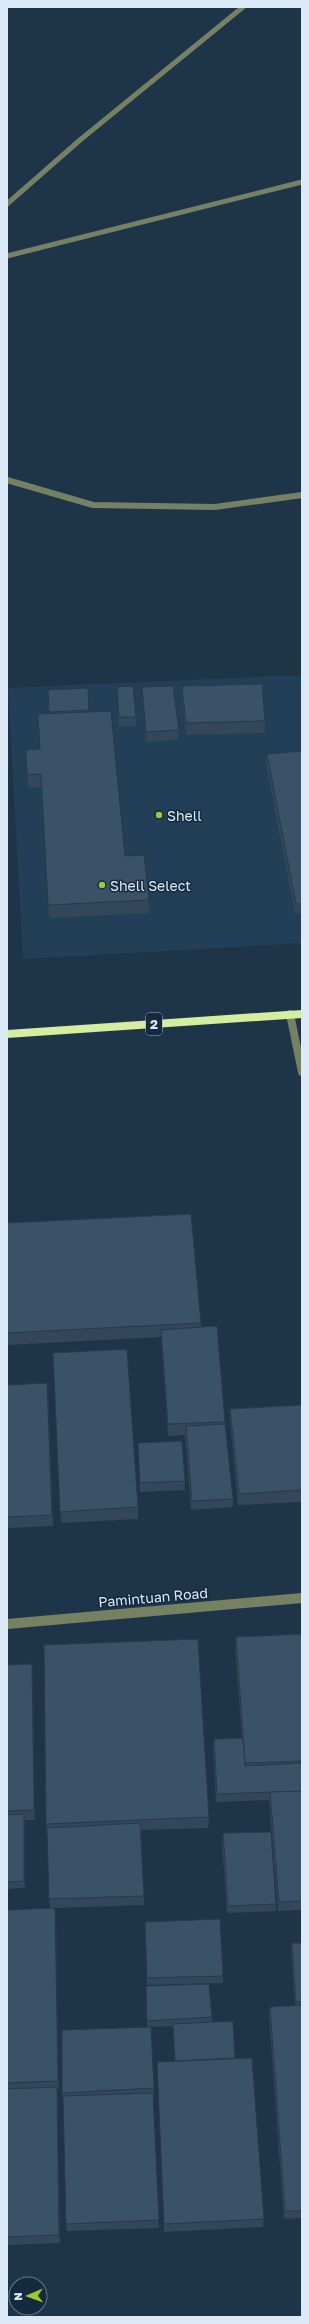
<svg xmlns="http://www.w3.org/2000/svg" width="309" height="2324" font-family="'Golos Text',sans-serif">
  <rect width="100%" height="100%" fill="#1e3549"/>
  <polygon fill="#233f58" points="302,675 302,943 23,959 8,688"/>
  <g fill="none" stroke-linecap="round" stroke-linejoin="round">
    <g stroke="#758161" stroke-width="5">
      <polyline points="7,204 80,140 243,7"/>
      <polyline points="7,256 302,182"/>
    </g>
    <polyline stroke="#758161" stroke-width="6" points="7,480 93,505 215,507 302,495"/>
    <polyline stroke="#758161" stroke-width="8" points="290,1014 302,1072"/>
    <polyline stroke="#758161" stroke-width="10" points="7,1624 302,1598"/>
    <polygon fill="#d2ee9e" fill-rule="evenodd" points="302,1010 302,1018 7,1038 7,1030"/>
  </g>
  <g fill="#324759">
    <polygon points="182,686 265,721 265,733 186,735 182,698"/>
    <polygon points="117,687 136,717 136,726 119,727"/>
    <polygon points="142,687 179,730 178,740 146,742 142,696"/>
    <polygon points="88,688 89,712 125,856 149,900 149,913 49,918 42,787 28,788 26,750 40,749 49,714 48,690"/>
    <polygon points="302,751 302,913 295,914 266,763 267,754"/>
    <polygon points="7,1223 201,1323 201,1327 225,1422 233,1499 233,1507 191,1510 185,1435 168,1436 161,1337 7,1345"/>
    <polygon points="53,1353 138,1507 138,1519 61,1523"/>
    <polygon points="7,1385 48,1394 53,1526 7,1528"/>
    <polygon points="302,1405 302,1502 238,1505 230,1421 230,1409"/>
    <polygon points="138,1443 185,1481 185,1490 140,1492"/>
    <polygon points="302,1634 302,1910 278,1911 269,1800 216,1802 213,1747 214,1739 242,1738 235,1648 236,1637"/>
    <polygon points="7,1665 33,1674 35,1820 25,1820 25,1888 7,1889"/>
    <polygon points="209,1817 208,1828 141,1830 144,1905 55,1908 56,1918 59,2089 57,2089 60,2243 7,2245 7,1910 50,1909 49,1899 48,1834 47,1834 46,1824"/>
    <polygon points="223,1833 276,1904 276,1911 227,1913 222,1841"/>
    <polygon points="145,1922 223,1976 223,1983 147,1985"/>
    <polygon points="292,1943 302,1943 302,2218 284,2219 269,2016 270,2007 295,2006 291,1950"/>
    <polygon points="146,1986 212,2017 212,2022 235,2059 264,2219 263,2227 164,2232 157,2062 175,2061 173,2026 151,2027 154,2088 154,2095 153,2095 159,2228 67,2231 66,2224 63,2099 62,2093 147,2027"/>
  </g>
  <g fill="#293949">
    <polygon points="32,1664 33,1674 35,1820 34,1810"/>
    <polygon points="24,1814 25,1822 25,1888 24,1881"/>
    <polygon points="55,1908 56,1918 59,2089 58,2081"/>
    <polygon points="57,2087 58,2096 60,2243 59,2235"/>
  </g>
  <g fill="#3a5268" stroke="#293949">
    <polygon points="262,684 265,721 186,723 182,686"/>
    <polygon points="133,686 136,717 119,717 117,687"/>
    <polygon points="173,686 179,730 146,732 142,687"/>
    <polygon points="88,688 89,710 49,712 48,690"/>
    <polygon points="111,711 125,856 144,855 149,900 48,905 41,774 27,775 26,750 40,749 38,714"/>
    <polygon points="302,751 302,904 296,904 267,754"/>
    <polygon points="191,1214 201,1323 7,1333 7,1223"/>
    <polygon points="217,1326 225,1422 168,1424 161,1330"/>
    <polygon points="127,1349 138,1507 60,1512 53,1353"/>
    <polygon points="47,1383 52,1515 7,1517 7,1385"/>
    <polygon points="302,1405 302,1490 239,1494 230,1409"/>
    <polygon points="225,1424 233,1499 192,1501 186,1426"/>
    <polygon points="182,1441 185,1481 140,1483 138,1443"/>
    <polygon points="302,1634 302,1761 245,1763 236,1637"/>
    <polygon points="198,1639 209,1817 46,1824 44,1645"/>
    <polygon points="32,1664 34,1810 7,1811 7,1665"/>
    <polygon points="243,1738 245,1766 302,1763 302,1791 217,1794 214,1739"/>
    <polygon points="302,1791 302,1901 279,1902 270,1792"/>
    <polygon points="24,1814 24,1881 7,1882 7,1815"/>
    <polygon points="140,1823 144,1896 49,1899 47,1828"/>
    <polygon points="271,1832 276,1904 228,1906 223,1833"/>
    <polygon points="55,1908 58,2081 7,2083 7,1910"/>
    <polygon points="220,1919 223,1976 147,1978 145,1922"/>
    <polygon points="292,1943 302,1943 302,2002 296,2002"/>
    <polygon points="209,1984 212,2017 147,2021 146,1986"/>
    <polygon points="302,2005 302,2211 285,2211 270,2007"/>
    <polygon points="233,2021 235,2058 175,2061 173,2024"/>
    <polygon points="151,2027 154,2088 62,2093 62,2030"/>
    <polygon points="252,2058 264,2219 164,2224 157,2062"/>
    <polygon points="57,2087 59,2235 7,2237 7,2089"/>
    <polygon points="153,2093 159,2220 66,2224 63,2096"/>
  </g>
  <g fill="#a0c92c" stroke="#142a3e" stroke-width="1.5">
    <circle cx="159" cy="815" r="4"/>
    <circle cx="102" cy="885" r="4"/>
  </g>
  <g text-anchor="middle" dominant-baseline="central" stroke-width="3" stroke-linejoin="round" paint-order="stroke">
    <rect fill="#142a3e" stroke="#a0b0c0" stroke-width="1" x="146" y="1013" width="16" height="22" rx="3"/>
    <g font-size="13" font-weight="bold" fill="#dceaf7">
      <text x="154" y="1024">2</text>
    </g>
    <g font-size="14" fill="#dceaf7" stroke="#142a3e" text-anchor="start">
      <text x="167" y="815">Shell</text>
      <text x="110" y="885">Shell Select</text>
    </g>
    <g font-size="14" fill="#dceaf7" stroke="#142a3e">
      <text transform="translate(153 1597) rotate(-5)">Pamintuan Road</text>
    </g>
  </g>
  <rect width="309" height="2324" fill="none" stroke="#dceaf7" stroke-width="16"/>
  <g transform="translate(28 2296) rotate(268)"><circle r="19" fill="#142a3e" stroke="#647788"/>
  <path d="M0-3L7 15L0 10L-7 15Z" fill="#a0c92c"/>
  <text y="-6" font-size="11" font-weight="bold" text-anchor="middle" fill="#dceaf7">N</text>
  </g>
</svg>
